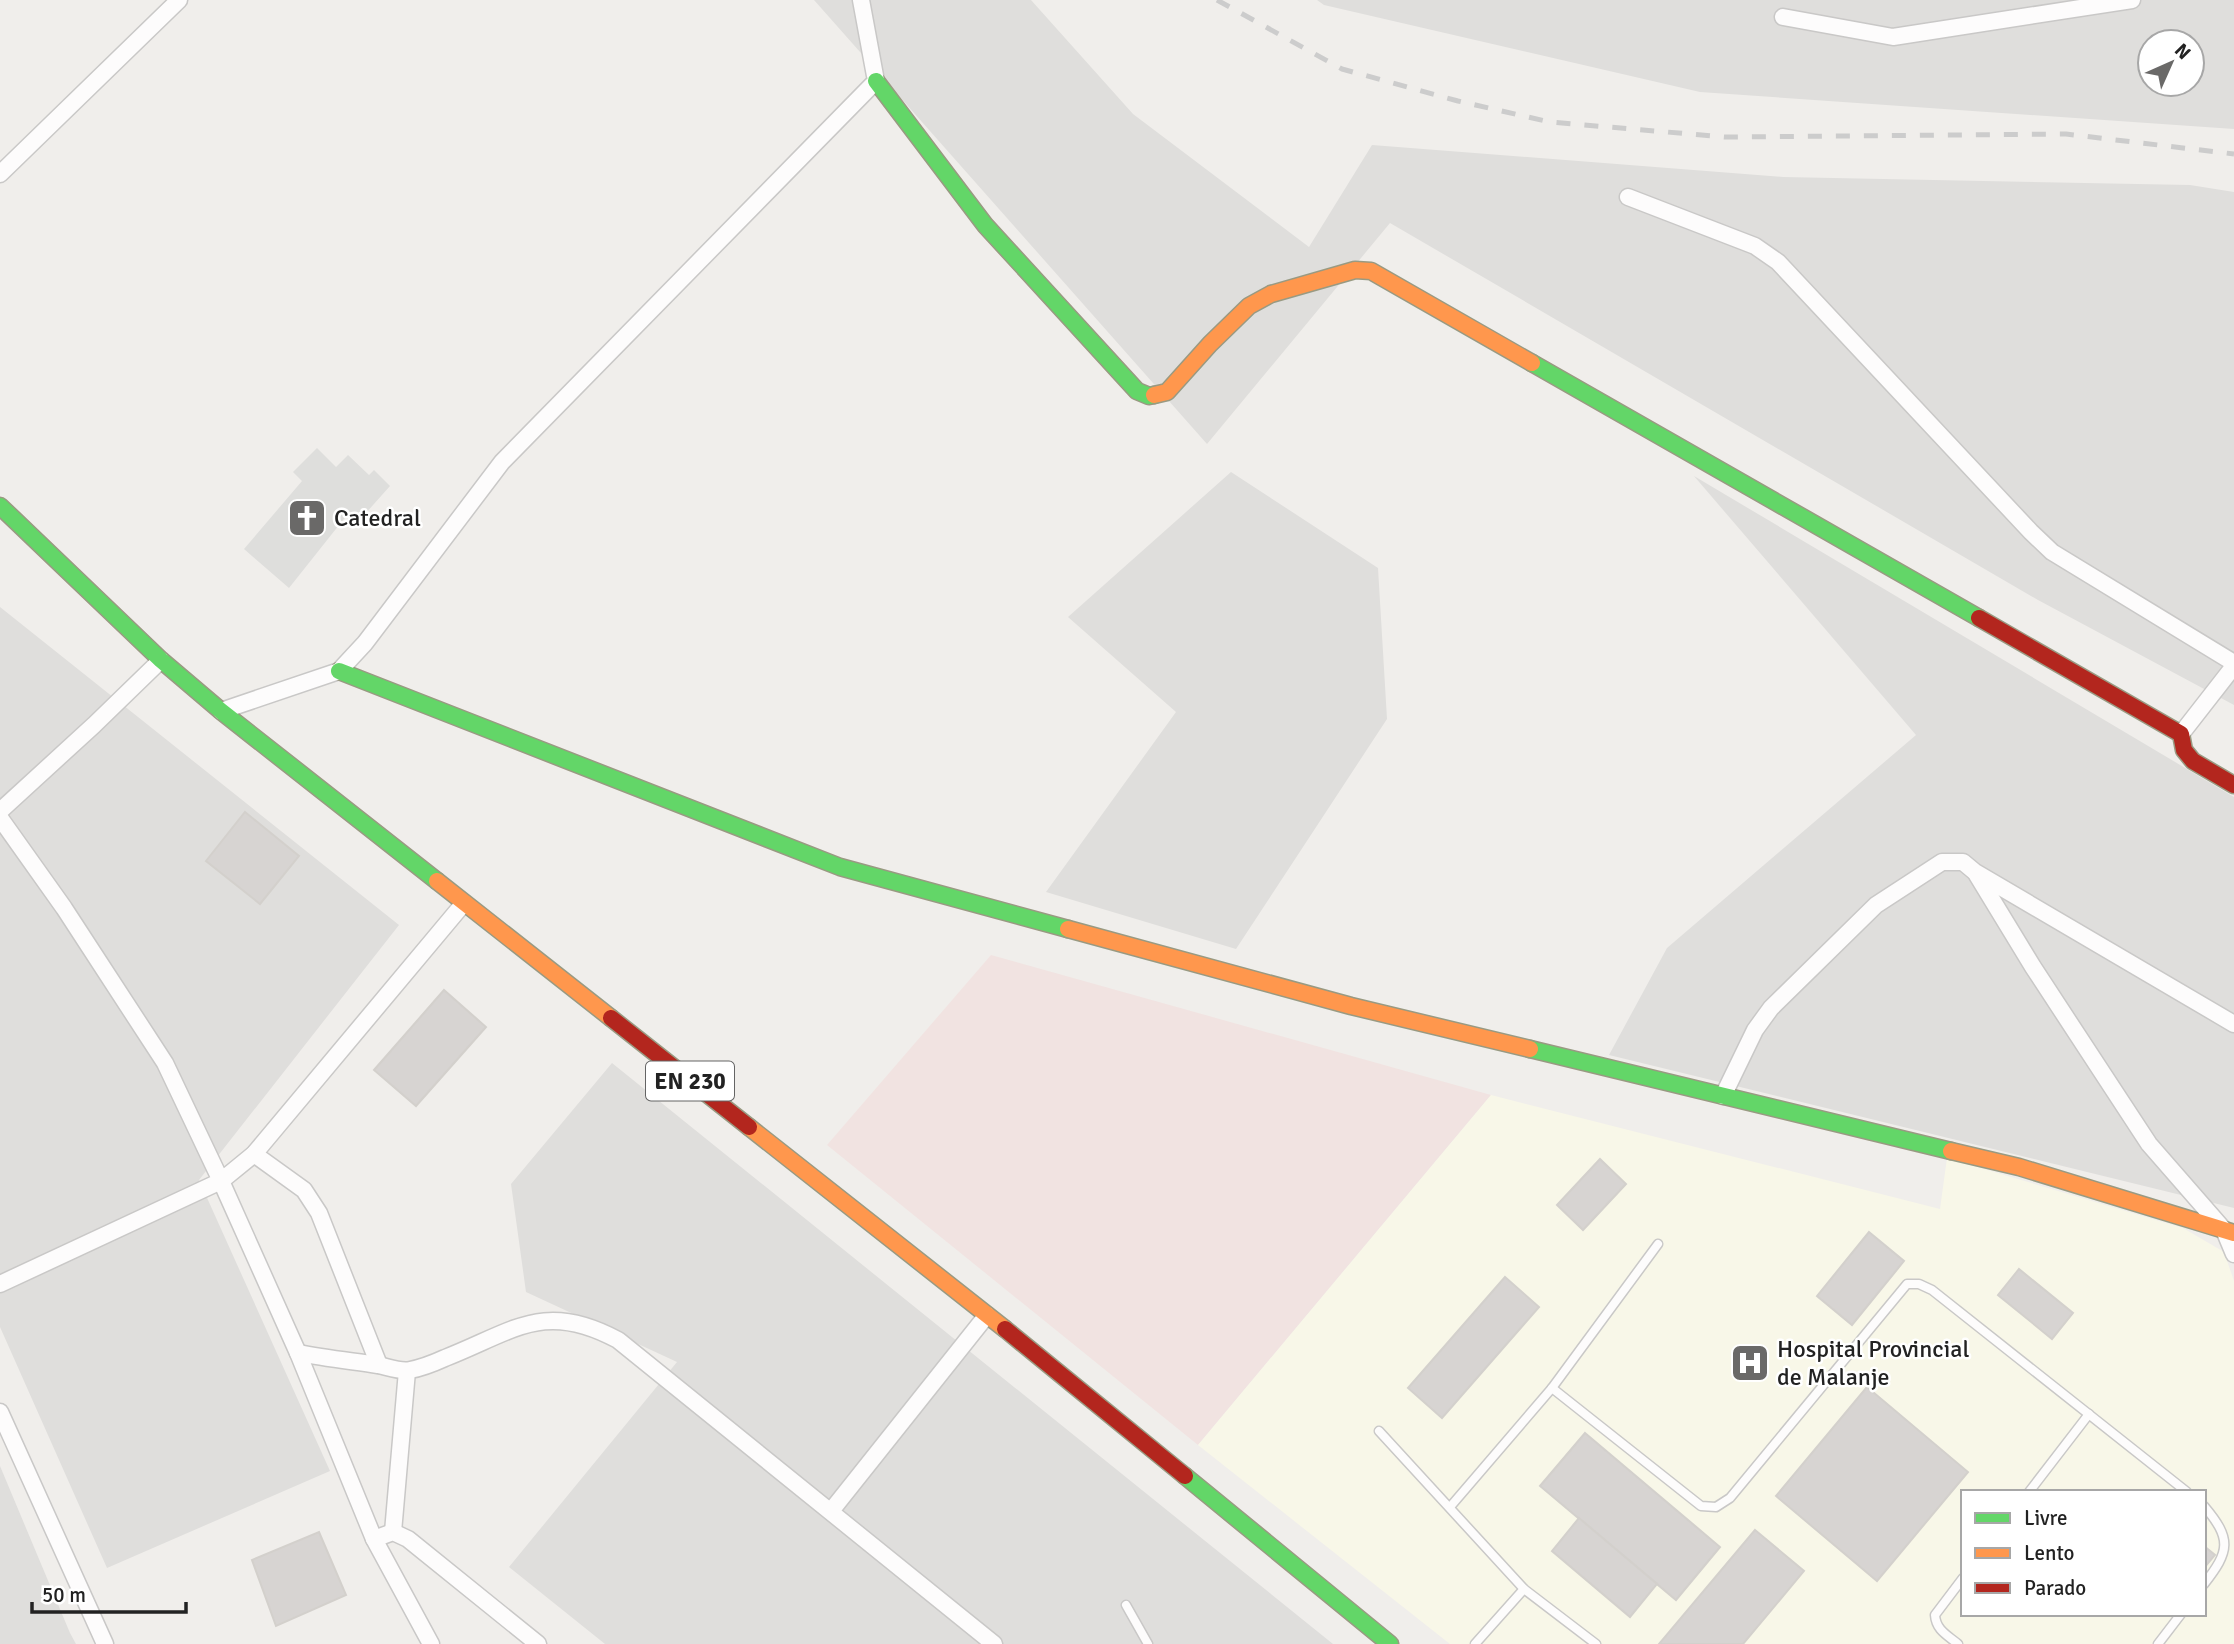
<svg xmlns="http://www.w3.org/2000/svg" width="2234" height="1644" font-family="Signika,sans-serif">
  <rect width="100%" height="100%" fill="#f0eeeb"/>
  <g fill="#dfdedc" fill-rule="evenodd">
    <polygon points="814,0 1031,0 1133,114 1309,247 1372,145 1783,177 2190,185 2234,192 2234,705 2038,600 1390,223 1207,444"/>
    <path d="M1317,0H2234V129L1700,92L1324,5ZM2150,42H2192V84H2150Z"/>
    <polygon points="1231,472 1378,568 1387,719 1236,949 1046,892 1176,712 1068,617"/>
    <polygon points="1694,476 2234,797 2234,1208 1609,1055 1667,948 1916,735"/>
    <polygon points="0,607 399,925 199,1180 330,1471 107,1568 0,1327"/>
    <polygon points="612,1063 1333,1644 605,1644 509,1567 677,1362 526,1292 511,1184"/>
    <polygon points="0,1466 70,1633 76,1644 0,1644"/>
  </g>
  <polygon fill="#f1e3e1" points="991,955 1491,1095 1198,1445 827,1145"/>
  <path fill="#f8f7e8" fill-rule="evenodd" d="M1491,1095L1940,1209L1947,1158L2183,1228L2224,1252L2234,1281V1644H1450L1198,1445ZM1963,1492H2204V1614H1963Z"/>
  <polygon fill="#dededc" points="317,448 336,467 348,455 369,475 374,470 390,486 357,523 347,515 289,588 244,549 302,481 293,472"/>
  <g fill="#d7d4d2" stroke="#d3d0cc" stroke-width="2">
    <polygon points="245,812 299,856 260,904 206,861"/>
    <polygon points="444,990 486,1027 416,1106 374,1070"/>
    <polygon points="1600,1159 1626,1184 1583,1230 1557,1205"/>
    <polygon points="1869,1232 1904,1261 1852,1325 1817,1296"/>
    <polygon points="2019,1269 2073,1313 2052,1339 1998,1295"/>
    <polygon points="1505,1277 1539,1307 1442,1418 1408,1388"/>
    <polygon points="1867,1387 1968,1472 1877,1581 1776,1496"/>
    <polygon points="1585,1433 1720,1547 1676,1600 1540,1486"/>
    <polygon points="1579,1518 1657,1584 1630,1617 1552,1551"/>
    <polygon points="1755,1530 1804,1571 1743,1644 1659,1644"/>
    <polygon points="319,1532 346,1595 276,1626 252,1560"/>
    <polygon points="2204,1546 2215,1555 2204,1568"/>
  </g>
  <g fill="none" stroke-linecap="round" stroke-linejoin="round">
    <defs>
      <g id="lane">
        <polyline points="1552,1388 1701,1506 1716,1507 1730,1498 1907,1284 1919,1284 1932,1290 2187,1492"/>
        <polyline points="1379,1431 1524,1589 1596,1644"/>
        <polyline points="2029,1492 2089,1414"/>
        <path d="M2204,1506C2232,1539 2230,1551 2204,1584"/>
        <polyline points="1450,1507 1552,1388 1658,1244"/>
        <polyline points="1126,1605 1148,1644"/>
        <polyline points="1475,1644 1524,1589"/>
        <path d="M1958,1644C1947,1635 1936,1630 1935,1615L1963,1578"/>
        <polyline points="2158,1644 2181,1614"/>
      </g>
      <g id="street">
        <polyline points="1783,17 1893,37 2132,0"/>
        <polyline points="0,174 179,0"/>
        <polyline points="1628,197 1755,246 1778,262 2031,532 2052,552 2234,663"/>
        <polyline points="221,711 339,671 365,643 502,462 876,81 861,0"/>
        <polyline points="2181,734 2234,666"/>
        <polyline points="0,811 94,725 161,660"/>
        <polyline points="0,818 64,908 165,1063 221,1181 0,1284"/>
        <polyline points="1977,875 2033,967 2149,1144 2224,1230 2234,1254"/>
        <polyline points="1723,1096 1755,1030 1771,1008 1876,905 1942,862 1963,862 1975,872 2234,1024"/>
        <polyline points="254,1154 304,1190 319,1213 379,1365"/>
        <path d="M298,1353C324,1358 351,1361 378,1365C388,1367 400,1372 410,1370C421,1368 434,1363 445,1358C514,1331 544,1300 618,1340L994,1644"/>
        <polyline points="0,1412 105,1644"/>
        <polyline points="831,1511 987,1315"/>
        <polyline points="393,1532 407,1371"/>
        <polyline points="374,1539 393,1532 408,1539 538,1644"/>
        <polyline points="431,1644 374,1539 298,1353 221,1181 254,1154 464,903"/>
      </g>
      <g id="fast">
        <polyline points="876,81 985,225 1137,391 1149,396 1154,395"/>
        <polyline points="1532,363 1979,618"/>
        <polyline points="0,506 161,660 221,711 437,881"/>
        <polyline points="339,671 840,867 1068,929"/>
        <polyline points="1530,1049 1951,1151"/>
        <polyline points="1185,1476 1390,1644"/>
      </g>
      <g id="slow">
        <polyline points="1154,395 1167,392 1210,344 1249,306 1271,294 1355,270 1371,271 1532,363"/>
        <polyline points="437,881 611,1018"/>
        <polyline points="1068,929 1351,1006 1530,1049"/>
        <polyline points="749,1127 1005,1329"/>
        <polyline points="1951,1151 2019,1167 2234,1233"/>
      </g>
      <g id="jam">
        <polyline points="1979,618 2181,734 2184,750 2193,761 2234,785"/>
        <polyline points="611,1018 749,1127"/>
        <polyline points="1005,1329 1185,1476"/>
      </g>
    </defs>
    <use href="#lane" stroke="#c9c8c7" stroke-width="11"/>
    <use href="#street" stroke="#c9c8c7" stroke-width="19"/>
    <use href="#fast" stroke="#999a82" stroke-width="19"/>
    <use href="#slow" stroke="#999a82" stroke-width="19"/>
    <use href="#jam" stroke="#999a82" stroke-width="19"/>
    <use href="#lane" stroke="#fdfcfc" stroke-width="8"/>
    <use href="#street" stroke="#fdfcfc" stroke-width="16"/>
    <use href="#fast" stroke="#63d668" stroke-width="16"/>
    <use href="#slow" stroke="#ff974d" stroke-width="16"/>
    <use href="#jam" stroke="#b3261e" stroke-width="16"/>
    <polyline stroke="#ccc" stroke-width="5" stroke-dasharray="14 14" stroke-linecap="butt" points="1217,0 1342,69 1458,101 1550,122 1725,137 2066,134 2234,154"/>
  </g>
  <defs>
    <symbol id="church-square" viewBox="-11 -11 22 22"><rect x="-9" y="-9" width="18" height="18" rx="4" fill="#6a6968" stroke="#fff"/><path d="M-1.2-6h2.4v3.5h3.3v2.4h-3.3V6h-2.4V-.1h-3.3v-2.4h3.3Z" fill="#fff"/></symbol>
    <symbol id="hospital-square" viewBox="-11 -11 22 22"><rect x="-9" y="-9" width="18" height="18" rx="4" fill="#6a6968" stroke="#fff"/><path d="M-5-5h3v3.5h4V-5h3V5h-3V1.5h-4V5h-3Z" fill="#fff"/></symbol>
  </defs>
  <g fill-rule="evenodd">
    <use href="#church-square" x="285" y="496" width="44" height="44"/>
    <use href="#hospital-square" x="1728" y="1341" width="44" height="44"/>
  </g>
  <g text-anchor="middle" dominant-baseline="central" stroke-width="5" stroke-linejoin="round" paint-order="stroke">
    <rect fill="#fff" stroke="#646464" stroke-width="2" x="646" y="1061.5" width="88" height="39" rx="5"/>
    <g font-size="23" font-weight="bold" fill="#222">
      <text x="690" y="1081">EN 230</text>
    </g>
    <g font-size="24" fill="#222" stroke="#fff" text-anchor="start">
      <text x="334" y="518">Catedral</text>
      <text x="1777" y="1349">Hospital Provincial<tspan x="1777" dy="28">de Malanje</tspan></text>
    </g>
  </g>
  <rect x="1961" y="1490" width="245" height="126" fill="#ffffff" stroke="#a7a7a7" stroke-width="2"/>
  <rect x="1975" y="1513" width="35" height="10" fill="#63d668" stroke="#a7a7a7" stroke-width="2"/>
  <text x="2024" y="1525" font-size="21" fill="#222222">Livre</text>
  <rect x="1975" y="1548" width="35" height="10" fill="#ff974d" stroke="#a7a7a7" stroke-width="2"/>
  <text x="2024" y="1560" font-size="21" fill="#222222">Lento</text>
  <rect x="1975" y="1583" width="35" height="10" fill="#b3261e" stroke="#a7a7a7" stroke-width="2"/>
  <text x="2024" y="1595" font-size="21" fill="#222222">Parado</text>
  <g transform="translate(2171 63) rotate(45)"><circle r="33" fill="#ffffff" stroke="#a7a7a7" stroke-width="2"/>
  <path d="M0-5L12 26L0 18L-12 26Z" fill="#6a6968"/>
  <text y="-10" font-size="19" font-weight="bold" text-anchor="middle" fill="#222222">N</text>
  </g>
  <path d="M32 1602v10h154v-10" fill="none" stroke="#222222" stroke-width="3.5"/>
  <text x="42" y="1602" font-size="21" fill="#222222" stroke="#ffffff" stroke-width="5" paint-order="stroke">50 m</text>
</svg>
